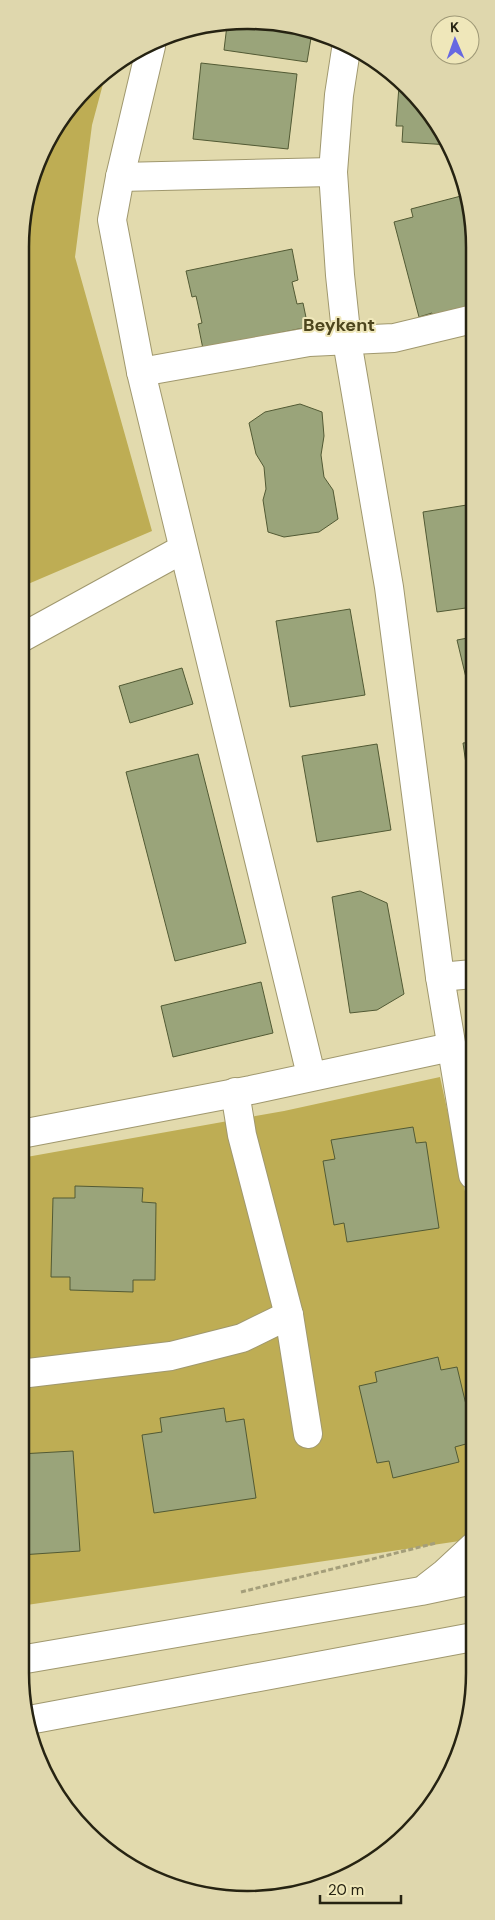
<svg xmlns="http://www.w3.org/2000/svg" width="495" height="1920" font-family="'DM Sans',sans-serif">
  <rect width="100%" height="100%" fill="#e2daad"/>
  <g fill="#bead54">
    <polygon points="107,69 92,125 75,257 152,531 21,587 22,218 51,134"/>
    <polygon points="440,1077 473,1228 473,1539 20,1606 21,1158 284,1111"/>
  </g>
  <g fill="#9aa47a" stroke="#525a34">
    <polygon points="277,22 312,32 307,62 224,50 227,25"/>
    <polygon points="201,63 297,74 288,149 193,139"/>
    <polygon points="399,86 409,87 450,145 402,142 403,126 396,126"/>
    <polygon points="461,196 463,204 468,203 473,218 473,312 434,322 432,313 419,317 394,222 413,217 411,209"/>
    <polygon points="292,249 298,280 292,282 297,304 303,303 308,327 203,349 198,324 202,323 196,296 192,297 186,271"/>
    <polygon points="300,404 322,412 324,436 321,455 324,477 333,490 338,519 319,532 284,537 268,532 263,500 266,489 264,467 256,454 249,423 265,412"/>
    <polygon points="473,504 473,607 437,612 423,512"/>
    <polygon points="350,609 365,695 290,707 276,621"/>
    <polygon points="473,637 473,707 457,640"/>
    <polygon points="182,668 193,704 130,723 119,686"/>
    <polygon points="473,742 473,813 463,743"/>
    <polygon points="377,744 391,830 317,842 302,756"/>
    <polygon points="198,754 246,943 175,961 126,772"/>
    <polygon points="360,891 387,903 404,994 377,1010 350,1013 332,897"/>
    <polygon points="261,982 273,1033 173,1057 161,1006"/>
    <polygon points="413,1127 416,1143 426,1142 439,1228 347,1242 344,1223 334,1225 323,1161 335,1159 331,1140"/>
    <polygon points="75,1186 143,1188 142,1202 156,1203 155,1280 133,1280 133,1292 70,1290 70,1277 51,1277 53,1198 75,1198"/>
    <polygon points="438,1357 441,1370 457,1367 473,1434 473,1442 455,1447 459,1462 393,1478 389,1461 377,1463 359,1386 377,1382 375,1372"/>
    <polygon points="224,1408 226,1422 244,1419 256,1498 154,1513 142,1435 162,1432 160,1418"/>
    <polygon points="73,1451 80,1551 20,1555 20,1454"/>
  </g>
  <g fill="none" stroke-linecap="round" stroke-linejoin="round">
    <defs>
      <g id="minor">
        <polyline points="347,43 339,95 333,172 340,275 347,341 389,587 440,977 473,1175"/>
        <polyline points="151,46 120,177 112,220 141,372 311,1075"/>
        <polyline points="120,177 333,172"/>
        <polyline points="141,372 309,342 394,338 473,319"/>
        <polyline points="21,638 183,549"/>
        <polyline points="440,977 473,974"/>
        <polyline points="235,1092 242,1135 289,1315 308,1434"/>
        <polyline points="21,1134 251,1090 451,1047"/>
        <polyline points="20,1374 171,1356 242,1338 289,1315"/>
        <polyline points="427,1587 445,1573 473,1547"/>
        <polyline points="20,1660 421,1591 473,1580"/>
        <polyline points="29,1720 473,1637"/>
      </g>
    </defs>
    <use href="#minor" stroke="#a0986e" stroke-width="30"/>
    <polyline stroke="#a49e7a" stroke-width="3" stroke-dasharray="5 2.5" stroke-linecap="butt" points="241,1592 436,1543"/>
    <use href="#minor" stroke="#fff" stroke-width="28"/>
  </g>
  <g text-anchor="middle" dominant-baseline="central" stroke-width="4" stroke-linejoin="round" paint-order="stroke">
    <g font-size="18" font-weight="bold" fill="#4d451d" stroke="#efe7ba">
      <text x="339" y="325">Beykent</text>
    </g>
  </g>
  <path d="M0 0H495V1920H0ZM247 29H248A218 218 0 0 1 466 247V1673A218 218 0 0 1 248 1891H247A218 218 0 0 1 29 1673V247A218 218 0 0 1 247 29Z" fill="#dfd7ad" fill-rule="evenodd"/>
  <path fill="none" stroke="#262312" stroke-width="2.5" d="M247 29H248A218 218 0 0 1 466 247V1673A218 218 0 0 1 248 1891H247A218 218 0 0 1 29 1673V247A218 218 0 0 1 247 29Z"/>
  <g transform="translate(455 40) rotate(358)"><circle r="24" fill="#efe7ba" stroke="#9f9977"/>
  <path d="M0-4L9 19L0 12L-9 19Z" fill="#6668e1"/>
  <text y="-8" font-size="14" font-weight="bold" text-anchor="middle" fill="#262312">K</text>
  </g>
  <path d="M320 1895v8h81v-8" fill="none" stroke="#262312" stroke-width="2.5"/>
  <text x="328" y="1895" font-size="15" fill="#262312" stroke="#efe7ba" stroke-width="4" paint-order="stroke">20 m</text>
</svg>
